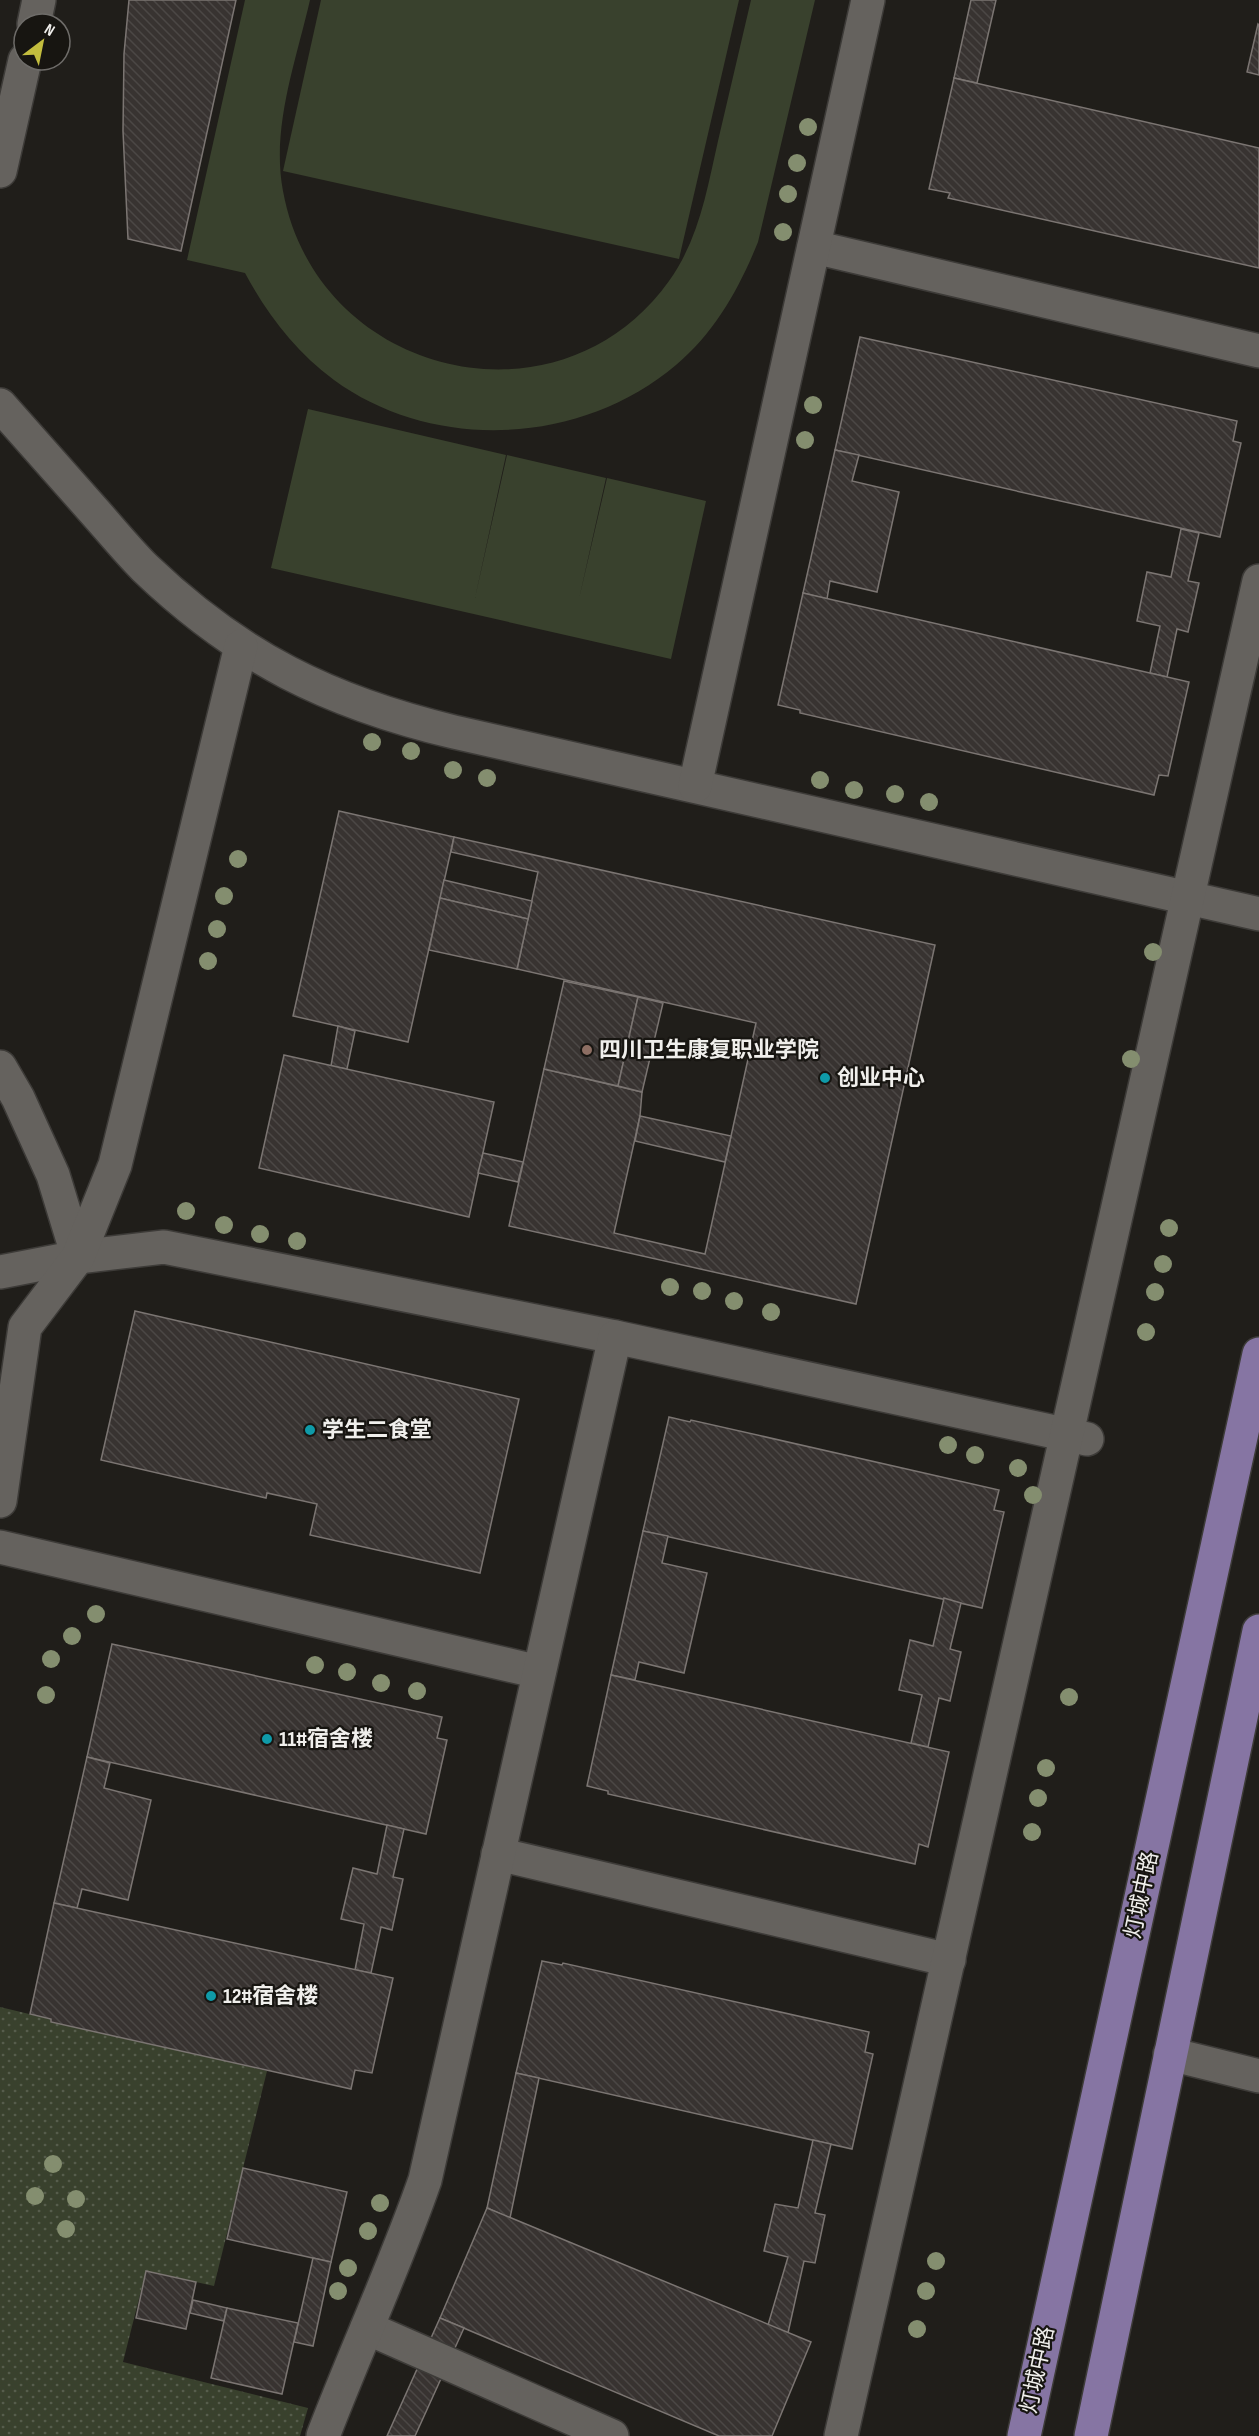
<svg xmlns="http://www.w3.org/2000/svg" width="1259" height="2436" font-family="'Sofia Sans Condensed','Noto Sans SC',sans-serif">
  <defs>
    <pattern id="grass-dots" width="8" height="8" patternUnits="userSpaceOnUse" patternTransform="scale(1.5)"><rect width="8" height="8" fill="#39412d"/><path d="M2 2h.1M6 6h.1" fill="none" stroke="#565d4c" stroke-width="1.8" stroke-linecap="round"/></pattern>
    <pattern id="building-back-hatch" width="6" height="6" patternUnits="userSpaceOnUse" patternTransform="scale(1.5)"><rect width="6" height="6" fill="#383331"/><path d="M-1 5l2 2M0 0l6 6M5-1l2 2" fill="none" stroke="#4b4745"/></pattern>
  </defs>
  <rect width="100%" height="100%" fill="#201e1a"/>
  <polygon fill="url(#grass-dots)" points="0,2007 267,2071 214,2286 146,2271 123,2362 308,2408 300,2436 0,2436"/>
  <g fill="#39412d">
    <path d="M245,0H310C296,61 271,128 283,191C317,377 559,435 669,281C699,239 707,190 718,141C729,94 740,47 751,0H815L758,242C739,289 715,332 676,365C582,445 434,453 334,380C296,352 267,314 245,273L187,260Z"/>
    <polygon points="321,0 739,0 679,259 283,171"/>
    <polygon points="308,409 506,455 475,598 507,455 606,478 579,599 607,478 706,501 671,659 271,568"/>
  </g>
  <g fill="url(#building-back-hatch)" stroke="#7b7572" stroke-width="1.5">
    <polygon points="129,0 236,0 181,251 128,239 123,131 124,54"/>
    <polygon points="971,0 996,0 977,83 954,78"/>
    <polygon points="1258,24 1259,25 1259,75 1247,72"/>
    <polygon points="954,78 1259,148 1259,268 948,198 950,193 929,189"/>
    <polygon points="860,337 1237,421 1233,441 1241,443 1220,537 835,450"/>
    <polygon points="835,450 859,455 852,481 899,492 877,592 830,581 827,599 803,593"/>
    <polygon points="1181,529 1199,533 1188,581 1199,583 1188,632 1177,629 1167,677 1150,673 1160,626 1137,621 1147,572 1171,577"/>
    <polygon points="803,593 1189,682 1168,776 1159,775 1154,795 800,713 800,710 778,705"/>
    <polygon points="339,811 454,837 408,1042 293,1016"/>
    <polygon points="454,837 935,945 856,1304 509,1226 544,1069 642,1092 640,1116 614,1233 705,1254 756,1023 517,969 538,872 451,852"/>
    <polygon points="444,880 532,901 528,919 440,898"/>
    <polygon points="440,898 528,919 517,969 429,950"/>
    <polygon points="564,981 638,997 618,1086 544,1069"/>
    <polygon points="638,997 663,1003 642,1092 618,1086"/>
    <polygon points="338,1026 355,1031 347,1069 331,1066"/>
    <polygon points="284,1055 494,1102 469,1217 259,1168"/>
    <polygon points="640,1116 731,1136 725,1162 635,1141"/>
    <polygon points="483,1153 523,1162 518,1182 478,1173"/>
    <polygon points="135,1311 519,1399 480,1573 310,1535 317,1504 267,1493 266,1498 101,1460"/>
    <polygon points="669,1417 690,1422 691,1420 999,1490 994,1510 1004,1512 982,1608 643,1531"/>
    <polygon points="643,1531 668,1536 662,1563 707,1573 684,1673 639,1662 635,1680 611,1675"/>
    <polygon points="944,1598 961,1603 950,1649 961,1652 950,1701 939,1698 928,1747 911,1743 922,1695 899,1690 910,1640 933,1646"/>
    <polygon points="112,1644 442,1717 437,1738 447,1740 426,1834 87,1757"/>
    <polygon points="611,1675 949,1752 928,1847 919,1844 915,1864 608,1794 608,1791 587,1786"/>
    <polygon points="87,1757 110,1763 104,1788 151,1800 128,1900 82,1889 77,1908 54,1903"/>
    <polygon points="387,1825 404,1829 393,1877 403,1879 392,1930 381,1927 371,1973 355,1970 364,1924 341,1919 353,1868 377,1874"/>
    <polygon points="54,1903 393,1978 372,2073 355,2070 351,2089 51,2022 51,2019 30,2014"/>
    <polygon points="542,1961 562,1965 563,1963 869,2032 865,2052 873,2054 852,2149 516,2073"/>
    <polygon points="516,2073 539,2078 510,2218 487,2208"/>
    <polygon points="813,2140 831,2144 815,2213 825,2215 815,2263 804,2261 788,2333 768,2325 788,2257 764,2251 775,2204 798,2208"/>
    <polygon points="243,2168 347,2192 331,2262 227,2239"/>
    <polygon points="487,2208 811,2342 772,2436 719,2436 440,2318"/>
    <polygon points="313,2258 331,2262 313,2346 294,2342"/>
    <polygon points="146,2271 196,2282 186,2329 136,2318"/>
    <polygon points="193,2300 227,2308 224,2321 190,2313"/>
    <polygon points="227,2308 298,2323 282,2394 211,2378"/>
    <polygon points="440,2318 464,2328 415,2436 387,2436"/>
  </g>
  <g fill="none" stroke-linecap="round" stroke-linejoin="round">
    <defs>
      <g id="minor">
        <polyline points="34,24 39,0"/>
        <polyline points="0,171 25,60"/>
        <polyline points="814,247 1259,351"/>
        <path d="M0,405C31,440 62,475 93,510C110,529 127,550 145,568C239,658 329,702 454,732L1259,914"/>
        <polyline points="695,786 868,0"/>
        <polyline points="0,1067 18,1098 53,1175 78,1257 0,1272"/>
        <polyline points="78,1257 164,1247 615,1337"/>
        <polyline points="0,1501 25,1327 78,1257 115,1165 241,646"/>
        <polyline points="0,1547 539,1672"/>
        <polyline points="498,1854 949,1960"/>
        <polyline points="1170,2054 1259,2076"/>
        <polyline points="367,2328 612,2436"/>
        <path d="M323,2436C356,2350 395,2266 425,2180L615,1337L1087,1439"/>
        <polyline points="841,2436 1259,581"/>
      </g>
      <g id="major">
        <polyline points="1024,2436 1259,1354"/>
        <polyline points="1091,2436 1259,1631"/>
      </g>
    </defs>
    <use href="#minor" stroke="#3d3b38" stroke-width="36"/>
    <use href="#major" stroke="#3d3b38" stroke-width="36"/>
    <use href="#minor" stroke="#65625e" stroke-width="33"/>
    <use href="#major" stroke="#8675a3" stroke-width="33"/>
  </g>
  <g fill="#848e6f">
    <circle cx="808" cy="127" r="9"/>
    <circle cx="797" cy="163" r="9"/>
    <circle cx="788" cy="194" r="9"/>
    <circle cx="783" cy="232" r="9"/>
    <circle cx="813" cy="405" r="9"/>
    <circle cx="805" cy="440" r="9"/>
    <circle cx="372" cy="742" r="9"/>
    <circle cx="411" cy="751" r="9"/>
    <circle cx="453" cy="770" r="9"/>
    <circle cx="487" cy="778" r="9"/>
    <circle cx="820" cy="780" r="9"/>
    <circle cx="854" cy="790" r="9"/>
    <circle cx="895" cy="794" r="9"/>
    <circle cx="929" cy="802" r="9"/>
    <circle cx="238" cy="859" r="9"/>
    <circle cx="224" cy="896" r="9"/>
    <circle cx="217" cy="929" r="9"/>
    <circle cx="1153" cy="952" r="9"/>
    <circle cx="208" cy="961" r="9"/>
    <circle cx="1131" cy="1059" r="9"/>
    <circle cx="186" cy="1211" r="9"/>
    <circle cx="224" cy="1225" r="9"/>
    <circle cx="1169" cy="1228" r="9"/>
    <circle cx="260" cy="1234" r="9"/>
    <circle cx="297" cy="1241" r="9"/>
    <circle cx="1163" cy="1264" r="9"/>
    <circle cx="670" cy="1287" r="9"/>
    <circle cx="702" cy="1291" r="9"/>
    <circle cx="1155" cy="1292" r="9"/>
    <circle cx="734" cy="1301" r="9"/>
    <circle cx="771" cy="1312" r="9"/>
    <circle cx="1146" cy="1332" r="9"/>
    <circle cx="948" cy="1445" r="9"/>
    <circle cx="975" cy="1455" r="9"/>
    <circle cx="1018" cy="1468" r="9"/>
    <circle cx="1033" cy="1495" r="9"/>
    <circle cx="96" cy="1614" r="9"/>
    <circle cx="72" cy="1636" r="9"/>
    <circle cx="51" cy="1659" r="9"/>
    <circle cx="315" cy="1665" r="9"/>
    <circle cx="347" cy="1672" r="9"/>
    <circle cx="381" cy="1683" r="9"/>
    <circle cx="417" cy="1691" r="9"/>
    <circle cx="46" cy="1695" r="9"/>
    <circle cx="1069" cy="1697" r="9"/>
    <circle cx="1046" cy="1768" r="9"/>
    <circle cx="1038" cy="1798" r="9"/>
    <circle cx="1032" cy="1832" r="9"/>
    <circle cx="53" cy="2164" r="9"/>
    <circle cx="35" cy="2196" r="9"/>
    <circle cx="76" cy="2199" r="9"/>
    <circle cx="380" cy="2203" r="9"/>
    <circle cx="66" cy="2229" r="9"/>
    <circle cx="368" cy="2231" r="9"/>
    <circle cx="936" cy="2261" r="9"/>
    <circle cx="348" cy="2268" r="9"/>
    <circle cx="338" cy="2291" r="9"/>
    <circle cx="926" cy="2291" r="9"/>
    <circle cx="917" cy="2329" r="9"/>
  </g>
  <circle fill="#8d6e63" stroke="#171511" stroke-width="2" cx="587" cy="1050" r="6"/>
  <g fill="#0f9aa8" stroke="#171511" stroke-width="2">
    <circle cx="825" cy="1078" r="6"/>
    <circle cx="310" cy="1430" r="6"/>
    <circle cx="267" cy="1739" r="6"/>
    <circle cx="211" cy="1996" r="6"/>
  </g>
  <g text-anchor="middle" dominant-baseline="central" stroke-width="4.5" stroke-linejoin="round" paint-order="stroke">
    <g font-size="22" font-weight="bold" fill="#f0efec" stroke="#171511" text-anchor="start">
      <text x="599" y="1050">四川卫生康复职业学院</text>
      <text x="837" y="1078">创业中心</text>
      <text x="322" y="1430">学生二食堂</text>
      <text x="279" y="1739">11#宿舍楼</text>
      <text x="223" y="1996">12#宿舍楼</text>
    </g>
    <g font-size="22" fill="#f0efec" stroke="#171511">
      <text transform="translate(1142 1895) rotate(-78)">灯城中路</text>
      <text transform="translate(1038 2370) rotate(-78)">灯城中路</text>
    </g>
  </g>
  <g transform="translate(42 42) rotate(32)"><circle r="28" fill="#171511" stroke="#6e6c69" stroke-width="1.5"/>
  <path d="M0-4.5L10 22L0 15L-10 22Z" fill="#c3bd3e"/>
  <text y="-9" font-size="16" font-weight="bold" text-anchor="middle" fill="#f0efec">N</text>
  </g>
</svg>
